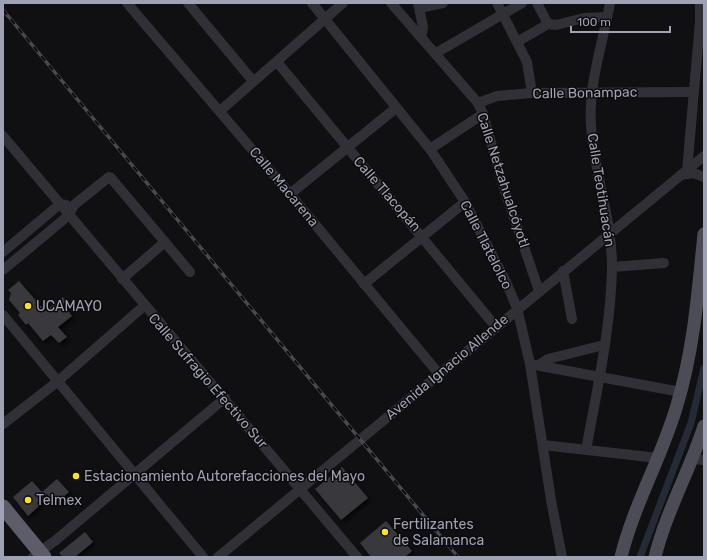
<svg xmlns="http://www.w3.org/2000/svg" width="707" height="560" font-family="Rubik,sans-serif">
  <defs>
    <filter id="shadow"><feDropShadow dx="3" dy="3" stdDeviation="2" flood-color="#0009"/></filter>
  </defs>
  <rect width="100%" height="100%" fill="#101012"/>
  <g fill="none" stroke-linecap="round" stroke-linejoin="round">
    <polyline stroke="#252b36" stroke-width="7" points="640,557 691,423 704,368"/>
  </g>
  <g fill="#37373d" filter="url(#shadow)">
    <polygon points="19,281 45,311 63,297 66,301 63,304 72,316 58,327 67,337 59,343 51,335 43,341 28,323 26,325 18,315 20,313 9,300 11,293 8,290"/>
    <polygon points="342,467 368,498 341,520 315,489"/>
    <polygon points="57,479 69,492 55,504 47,494 37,503 39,506 28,516 13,497 32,481 42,492"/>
    <polygon points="386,521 412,551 405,557 371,557 360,543"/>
    <polygon points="85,532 93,542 75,557 63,557 59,553"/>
  </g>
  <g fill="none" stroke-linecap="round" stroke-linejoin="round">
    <g stroke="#313037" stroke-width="10">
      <polyline points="127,3 290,194 439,374"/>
      <polyline points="188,3 253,81"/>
      <polyline points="312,3 430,149 465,202 506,282 517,308 530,364 551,500 562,557"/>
      <polyline points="391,3 478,103 483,114 503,185 539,291"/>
      <polyline points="418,3 423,27 421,38"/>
      <polyline points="497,3 527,62 532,93"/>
      <polyline points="537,3 548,24"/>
      <polyline points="420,8 443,3"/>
      <polyline points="517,42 548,24 556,25 584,18 607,17"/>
      <polyline points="436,53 522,3"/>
      <polyline points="277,62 496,327"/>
      <polyline points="478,103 497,96 532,93 693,92"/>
      <polyline points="220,111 343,3"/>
      <polyline points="3,136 357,557"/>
      <polyline points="430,149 483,114"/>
      <polyline points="687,171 700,22 700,3"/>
      <polyline points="681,175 693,173 704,177"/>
      <polyline points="290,194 396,108"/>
      <polyline points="3,252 60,204 66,205"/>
      <polyline points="612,267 664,263"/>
      <polyline points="3,270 69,215 74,205 109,177 111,178 190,272"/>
      <polyline points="563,271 572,319"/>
      <polyline points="122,279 165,242"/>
      <polyline points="364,284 465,202"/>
      <polyline points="3,315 203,557"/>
      <polyline points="530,364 681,392"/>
      <polyline points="539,365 548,359 604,345"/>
      <polyline points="3,424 57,382 144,306"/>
      <polyline points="543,445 658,458"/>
      <path d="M586,450C597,390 611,328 612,267C612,218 594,173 591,126C588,85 603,43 610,3"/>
      <polyline points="693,459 704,460"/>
      <polyline points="33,557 56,540 225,398"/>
      <polyline points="218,557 704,156"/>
    </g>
    <g stroke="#4c4c56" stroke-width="13">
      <path d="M621,557C634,504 662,457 677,405C694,349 698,292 704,234"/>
      <path d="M655,557C666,512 690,470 704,426"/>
    </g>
    <polyline stroke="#5c5d68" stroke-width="15" points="3,507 44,557"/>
    <defs>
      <polyline id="rail" points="3,10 458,557"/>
    </defs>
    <use href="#rail" stroke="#474850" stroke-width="3.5"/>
    <use href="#rail" stroke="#0b0b0c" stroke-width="2" stroke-dasharray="6" stroke-linecap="butt"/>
  </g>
  <g fill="#ffe31a" stroke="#0b0b0c" stroke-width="1.5">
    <circle cx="28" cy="306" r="4"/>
    <circle cx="76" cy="476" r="4"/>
    <circle cx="28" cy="500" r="4"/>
    <circle cx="385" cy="532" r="4"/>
  </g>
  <g text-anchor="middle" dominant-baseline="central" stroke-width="3" stroke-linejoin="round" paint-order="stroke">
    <g font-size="14" fill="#9fa1b4" stroke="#0b0b0c">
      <text transform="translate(585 93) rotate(-1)">Calle Bonampac</text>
      <text transform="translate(503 180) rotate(72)">Calle Netzahualcóyotl</text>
      <text transform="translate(284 187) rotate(50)">Calle Macarena</text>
      <text transform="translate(601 190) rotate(81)">Calle Teotihuacán</text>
      <text transform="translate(387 194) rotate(49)">Calle Tlacopán</text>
      <text transform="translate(486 245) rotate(63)">Calle Tlatelolco</text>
      <text transform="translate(447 367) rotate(-40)">Avenida Ignacio Allende</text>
      <text transform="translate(208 381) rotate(49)">Calle Sufragio Efectivo Sur</text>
    </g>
    <g font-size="14" fill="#9fa1b4" stroke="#0b0b0c" text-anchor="start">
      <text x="36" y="306">UCAMAYO</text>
      <text x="84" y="476">Estacionamiento Autorefacciones del Mayo</text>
      <text x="36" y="500">Telmex</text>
      <text x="393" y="524">Fertilizantes<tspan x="393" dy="16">de Salamanca</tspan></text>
    </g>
  </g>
  <rect width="707" height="560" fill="none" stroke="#9fa1b4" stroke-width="8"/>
  <path d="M571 26v6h99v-6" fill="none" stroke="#9fa1b4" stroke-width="2"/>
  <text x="577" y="26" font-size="12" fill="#9fa1b4" stroke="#0b0b0c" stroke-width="3" paint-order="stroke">100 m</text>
</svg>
